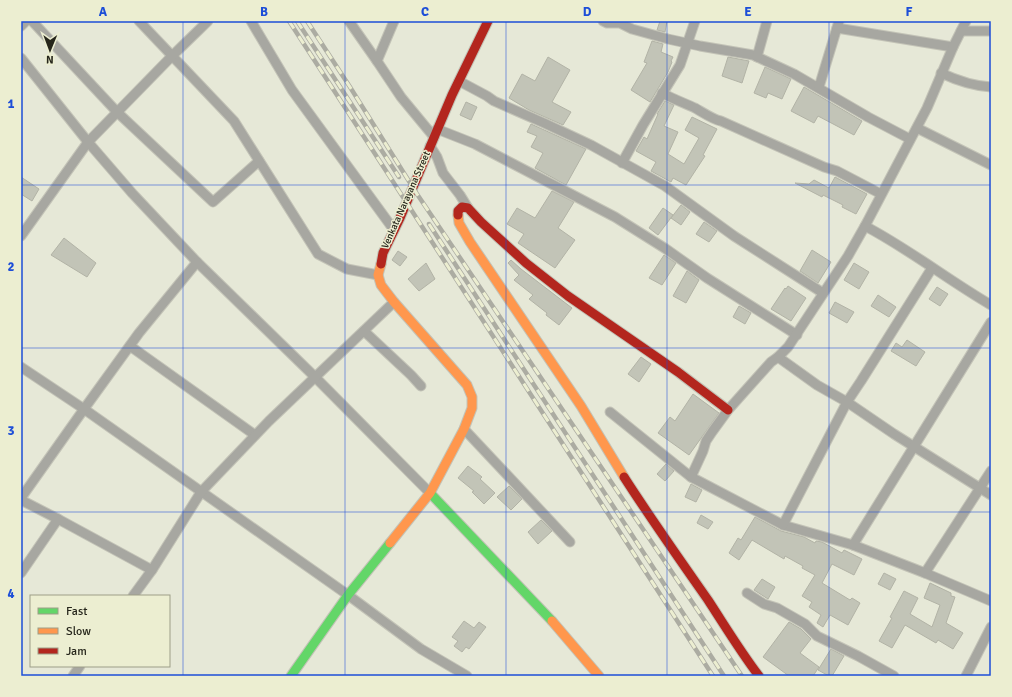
<svg xmlns="http://www.w3.org/2000/svg" width="1012" height="697" font-family="Signika,sans-serif">
  <rect width="100%" height="100%" fill="#e6e8d7"/>
  <g fill="#c2c4b7" stroke="#b2b3a6">
    <polygon points="660,21 667,21 665,32 657,30"/>
    <polygon points="652,41 663,44 661,52 673,57 671,61 672,62 668,72 650,102 631,90 647,63 644,62"/>
    <polygon points="548,57 570,70 552,102 571,112 563,125 529,110 509,98 522,74 535,81"/>
    <polygon points="728,57 749,61 742,83 722,76"/>
    <polygon points="765,67 791,79 782,99 768,93 766,98 754,93"/>
    <polygon points="804,87 862,121 854,135 818,116 814,123 791,111"/>
    <polygon points="665,101 674,105 664,126 678,132 668,154 684,164 699,138 685,130 692,117 717,129 703,155 705,156 686,185 673,178 671,182 651,171 656,162 636,151 644,137 647,139 658,114 657,114"/>
    <polygon points="466,102 477,107 471,120 460,115"/>
    <polygon points="531,124 586,149 566,185 535,168 543,153 531,147 537,136 527,132"/>
    <polygon points="21,177 39,189 32,201 21,194"/>
    <polygon points="835,177 867,194 856,214 842,207 843,205 823,195 822,197 795,183 809,184 814,180 829,188"/>
    <polygon points="552,191 574,202 558,228 575,240 555,268 518,243 524,234 507,224 517,208 535,218"/>
    <polygon points="681,205 690,212 681,225 671,218"/>
    <polygon points="663,208 673,215 658,235 649,228"/>
    <polygon points="704,222 717,231 709,242 696,234"/>
    <polygon points="64,238 96,263 87,277 51,255"/>
    <polygon points="812,250 831,262 818,283 800,271"/>
    <polygon points="398,251 407,257 400,266 392,260"/>
    <polygon points="664,255 676,263 662,285 649,278"/>
    <polygon points="511,260 521,269 572,308 559,325 546,315 547,313 529,299 533,295 514,280 519,275 508,263"/>
    <polygon points="426,263 435,279 419,291 408,279"/>
    <polygon points="854,263 869,272 859,289 844,280"/>
    <polygon points="687,271 699,280 686,303 673,296"/>
    <polygon points="788,286 806,298 791,321 771,309 785,288 786,289"/>
    <polygon points="937,287 948,294 940,306 929,299"/>
    <polygon points="878,295 896,307 889,317 871,306"/>
    <polygon points="835,302 854,312 847,323 829,313"/>
    <polygon points="739,306 751,313 745,324 733,317"/>
    <polygon points="907,340 925,352 916,366 891,351 896,343 902,347"/>
    <polygon points="641,357 651,364 639,382 628,374"/>
    <polygon points="693,394 719,413 689,455 658,433 670,417 675,421"/>
    <polygon points="666,464 674,471 665,481 657,474"/>
    <polygon points="468,466 482,477 480,479 495,493 484,504 472,492 474,491 458,478"/>
    <polygon points="691,484 702,490 696,502 685,497"/>
    <polygon points="509,486 522,499 511,510 497,497"/>
    <polygon points="701,515 713,522 708,529 697,523"/>
    <polygon points="755,517 781,531 804,537 815,543 816,541 822,542 842,553 844,550 862,559 854,575 832,564 822,583 850,600 852,598 860,603 848,625 830,615 823,627 817,623 821,615 809,607 812,602 802,596 815,575 802,568 803,566 785,556 784,559 752,540 739,560 729,553 738,538 741,540"/>
    <polygon points="541,520 552,531 538,544 528,532"/>
    <polygon points="884,573 896,579 890,590 878,584"/>
    <polygon points="762,579 775,587 768,599 754,590"/>
    <polygon points="930,583 951,593 951,596 955,597 946,623 963,633 953,649 938,640 936,643 905,625 892,648 879,641 892,618 890,617 904,591 918,598 910,614 932,627 940,605 924,598"/>
    <polygon points="464,621 474,628 479,622 486,627 469,649 466,647 462,652 454,646 458,641 452,637"/>
    <polygon points="789,622 801,629 811,639 800,653 819,667 813,676 789,676 763,657"/>
    <polygon points="831,649 844,656 832,676 829,676 818,670"/>
  </g>
  <g fill="none" stroke-linecap="round" stroke-linejoin="round">
    <defs>
      <g id="street">
        <polyline points="32,21 117,112 213,202 259,161"/>
        <polyline points="139,21 234,121 318,254 347,269 378,275"/>
        <polyline points="251,21 292,90 394,230"/>
        <polyline points="349,21 377,61 394,21"/>
        <polyline points="603,21 607,23 620,23 632,29 668,39 700,46 753,55 794,74 868,117 910,139"/>
        <polyline points="21,26 26,21"/>
        <polyline points="837,28 953,47"/>
        <polyline points="961,31 991,31"/>
        <polyline points="757,57 767,21"/>
        <polyline points="21,58 88,142 132,193 197,262 314,376 430,493"/>
        <polyline points="377,61 401,97 434,137"/>
        <path d="M941,73C958,81 973,86 991,87"/>
        <polyline points="459,81 487,96 494,101 544,123 591,145 665,186 734,236 823,293"/>
        <polyline points="819,87 839,21"/>
        <path d="M662,93C673,99 684,103 695,108C702,112 714,120 721,121L824,167L837,171L881,194"/>
        <polyline points="917,128 991,165"/>
        <polyline points="437,129 475,144 615,217 666,249 707,278 797,335"/>
        <polyline points="430,146 437,157 443,173 460,195 468,208"/>
        <polyline points="622,163 643,125 680,65 695,21"/>
        <path d="M865,226C909,249 948,280 991,305"/>
        <polyline points="21,236 88,142 173,55 208,21"/>
        <polyline points="364,331 411,375 421,386"/>
        <polyline points="130,346 255,435"/>
        <polyline points="778,357 817,385 847,402 894,434 991,495"/>
        <polyline points="21,367 84,409 348,595 421,649 467,676"/>
        <polyline points="610,412 691,477 783,525 853,545 925,573 991,471"/>
        <polyline points="464,429 570,542"/>
        <polyline points="691,477 703,451 706,441 712,432 728,410 771,362 778,357 788,347 848,256 865,226 927,108 953,47 966,21"/>
        <polyline points="21,498 84,409 139,333 197,262"/>
        <polyline points="21,500 58,519"/>
        <polyline points="783,525 847,402 861,381 932,268"/>
        <polyline points="853,545 991,322"/>
        <polyline points="21,573 58,519 152,570"/>
        <polyline points="925,573 991,601"/>
        <polyline points="747,593 764,604 777,608 805,624 817,636 858,656 894,676"/>
        <polyline points="133,596 152,570 201,492 269,421 394,302"/>
        <polyline points="73,676 80,666"/>
        <polyline points="966,676 991,627"/>
      </g>
      <g id="fast">
        <polyline points="430,493 552,621"/>
        <polyline points="291,676 348,595 390,543"/>
      </g>
      <g id="slow">
        <polyline points="458,215 459,223 470,242 581,406 624,477"/>
        <polyline points="381,264 378,275 381,285 394,302 467,385 472,397 472,408 464,429 430,493 390,543"/>
        <polyline points="552,621 599,676"/>
      </g>
      <g id="jam">
        <polyline points="458,215 458,211 462,207 468,208 481,222 526,263 568,296 678,372 728,410"/>
        <polyline points="381,264 383,253 400,218 452,95 488,21"/>
        <path d="M624,477C651,519 680,560 708,600C725,626 740,651 759,676"/>
      </g>
    </defs>
    <use href="#street" stroke="#c3c3b7" stroke-width="11"/>
    <use href="#fast" stroke="#c3c3b7" stroke-width="11"/>
    <use href="#slow" stroke="#c3c3b7" stroke-width="11"/>
    <use href="#jam" stroke="#c3c3b7" stroke-width="11"/>
    <use href="#street" stroke="#a7a7a1" stroke-width="9"/>
    <use href="#fast" stroke="#63d668" stroke-width="9"/>
    <use href="#slow" stroke="#ff974d" stroke-width="9"/>
    <use href="#jam" stroke="#b3261e" stroke-width="9"/>
    <defs>
      <g id="rail">
        <polyline points="289,21 713,676"/>
        <polyline points="297,21 399,177"/>
        <polyline points="307,21 350,87 417,194 742,676"/>
        <polyline points="429,224 724,676"/>
      </g>
    </defs>
    <use href="#rail" stroke="#acaca2" stroke-width="4.5"/>
    <use href="#rail" stroke="#eceed1" stroke-width="3" stroke-dasharray="9" stroke-linecap="butt"/>
  </g>
  <path fill="none" stroke="#1d4ed8" stroke-width="1" stroke-opacity="0.55" d="M183,21V676M345,21V676M506,21V676M667,21V676M829,21V676M21,185H991M21,348H991M21,512H991"/>
  <g text-anchor="middle" dominant-baseline="central" stroke-width="3" stroke-linejoin="round" paint-order="stroke">
    <g font-size="10" fill="#26261b" stroke="#eceed1">
      <text transform="translate(406 200) rotate(-66)">Venkata Narayana Street</text>
    </g>
  </g>
  <rect width="1012" height="697" fill="none" stroke="#eceed1" stroke-width="44"/>
  <rect x="30" y="595" width="140" height="72" fill="#eceed1" stroke="#9d9e88"/>
  <rect x="38" y="608" width="20" height="6" fill="#63d668" stroke="#9d9e88"/>
  <text x="66" y="615" font-size="12" fill="#26261b">Fast</text>
  <rect x="38" y="628" width="20" height="6" fill="#ff974d" stroke="#9d9e88"/>
  <text x="66" y="635" font-size="12" fill="#26261b">Slow</text>
  <rect x="38" y="648" width="20" height="6" fill="#b3261e" stroke="#9d9e88"/>
  <text x="66" y="655" font-size="12" fill="#26261b">Jam</text>
  <g transform="translate(50 50) rotate(181)" stroke="#eceed1" stroke-width="3" paint-order="stroke">
  <path d="M0-3L7 15L0 10L-7 15Z" fill="#26261b"/>
  <text y="-6" font-size="11" font-weight="bold" text-anchor="middle" fill="#26261b">N</text>
  </g>
  <rect x="22" y="22" width="968" height="653" fill="none" stroke="#1d4ed8" stroke-width="1.5"/>
  <g font-size="13" text-anchor="middle" font-weight="bold" fill="#1d4ed8">
    <text x="103" y="16">A</text>
    <text x="264" y="16">B</text>
    <text x="425" y="16">C</text>
    <text x="587" y="16">D</text>
    <text x="748" y="16">E</text>
    <text x="909" y="16">F</text>
    <text x="11" y="108">1</text>
    <text x="11" y="271">2</text>
    <text x="11" y="435">3</text>
    <text x="11" y="598">4</text>
  </g>
</svg>
